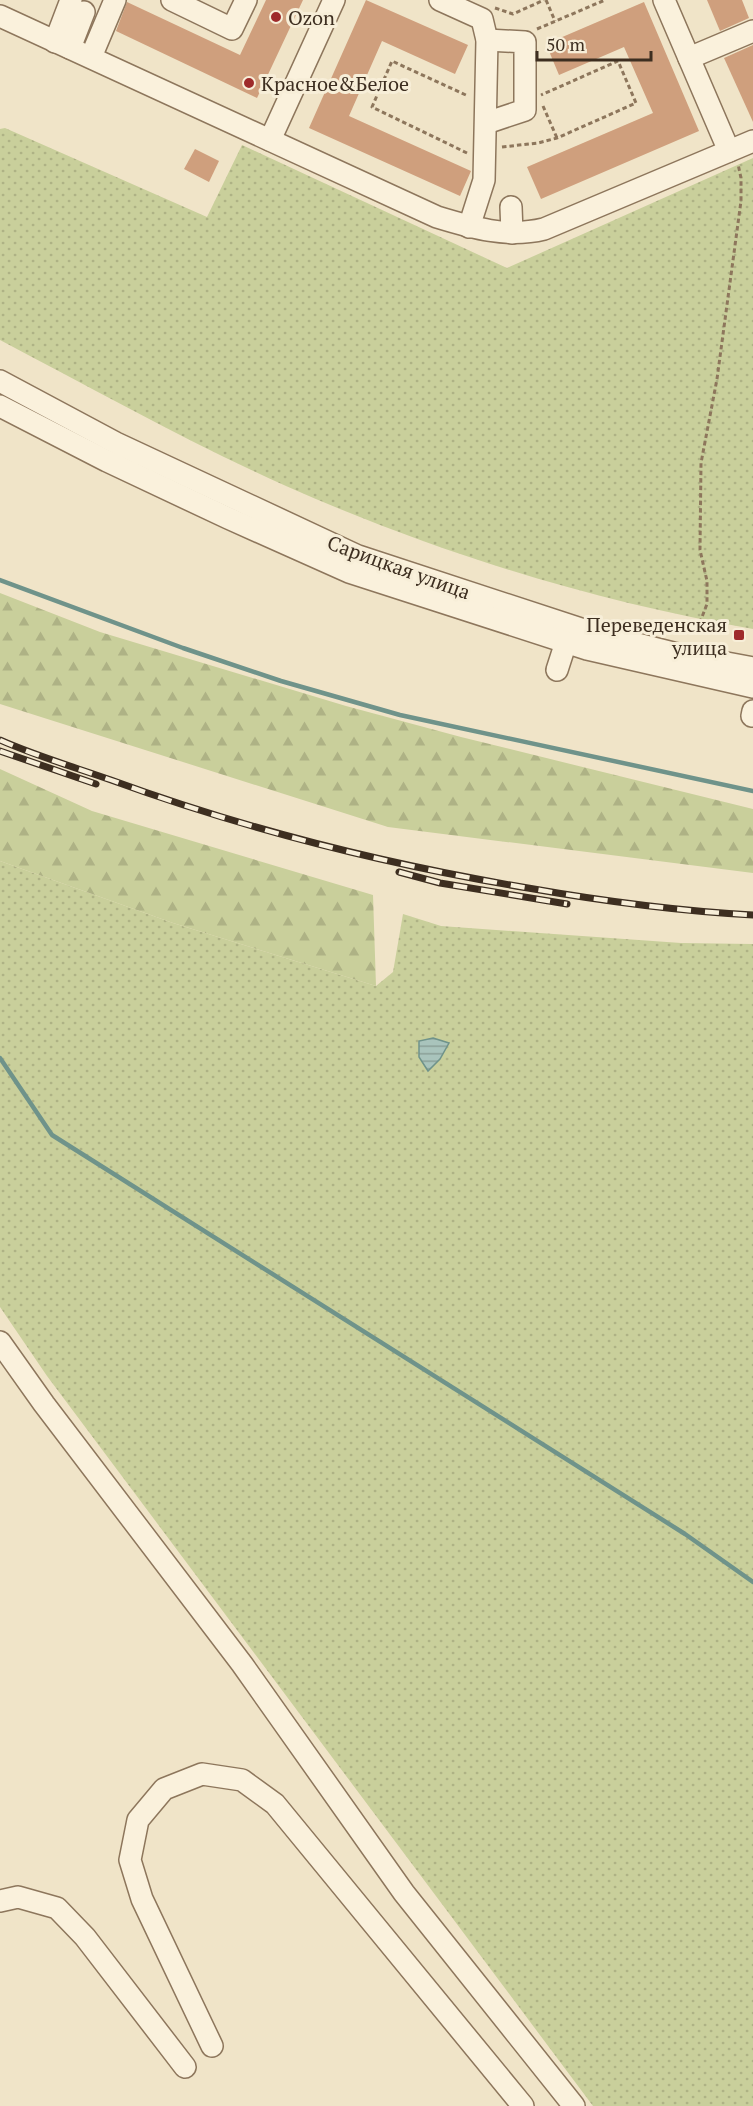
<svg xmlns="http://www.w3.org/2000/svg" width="753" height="2106" font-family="'PT Serif',serif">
  <defs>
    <pattern id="grass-dots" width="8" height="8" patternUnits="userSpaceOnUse" patternTransform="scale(1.5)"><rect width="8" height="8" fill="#c9cf9b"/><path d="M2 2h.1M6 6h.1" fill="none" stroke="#aeb285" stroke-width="1.8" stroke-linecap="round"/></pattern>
    <pattern id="forest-firs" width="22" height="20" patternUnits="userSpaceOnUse" patternTransform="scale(1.5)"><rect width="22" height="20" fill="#c9cf9b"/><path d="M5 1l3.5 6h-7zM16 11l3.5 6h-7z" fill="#aeb285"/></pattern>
    <pattern id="water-rules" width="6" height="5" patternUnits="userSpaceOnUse" patternTransform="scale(1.5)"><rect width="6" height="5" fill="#a9c4bc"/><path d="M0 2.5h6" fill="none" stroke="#8ba098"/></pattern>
  </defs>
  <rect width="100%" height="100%" fill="#f0e4c8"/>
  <g fill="url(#grass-dots)">
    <path d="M5,128L207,217L242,145L507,268L753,158V629C592,601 435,552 286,486C188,442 95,390 0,340V129Z"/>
    <polygon points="0,861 173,923 376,986 393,972 403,914 441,926 681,943 753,944 753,2106 593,2106 47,1376 0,1307"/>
  </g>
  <g fill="url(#forest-firs)">
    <polygon points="0,593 100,632 346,706 461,737 753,809 753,873 388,827 0,704"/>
    <polygon points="0,769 92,811 373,895 376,986 173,923 0,861"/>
  </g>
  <polygon fill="url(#water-rules)" stroke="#6f938a" stroke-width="1.5" points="433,1038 449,1043 440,1059 428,1071 419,1057 419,1041"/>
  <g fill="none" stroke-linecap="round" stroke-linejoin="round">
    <g stroke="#6f938a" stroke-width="4.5">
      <polyline points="0,580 183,648 281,681 400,715 753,791"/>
      <polyline points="0,1058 52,1135 685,1534 753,1582"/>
    </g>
  </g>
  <g fill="#cf9f7d">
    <polygon points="266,0 303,0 257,98 116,31 127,2 240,55"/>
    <polygon points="366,0 468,45 455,74 382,41 349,116 471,171 460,196 309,128"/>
    <polygon points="707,0 742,0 749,18 720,31"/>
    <polygon points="644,2 699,131 541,199 527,167 653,113 624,47 559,75 546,44"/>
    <polygon points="753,45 753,122 724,58"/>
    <polygon points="195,149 219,161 209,182 184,169"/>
  </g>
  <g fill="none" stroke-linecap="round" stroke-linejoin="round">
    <defs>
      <g id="minor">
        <polyline points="172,0 232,29 246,0"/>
        <polyline points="440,0 482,19 487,40 484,180 469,227"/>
        <polyline points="664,0 729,151"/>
        <path d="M0,16L437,217C473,228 507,238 544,229L753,141"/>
        <polyline points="55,42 71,0"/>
        <polyline points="70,48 84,12"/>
        <polyline points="91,57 115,0"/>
        <polyline points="689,58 753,31"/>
        <polyline points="486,123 525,110 525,42 487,40"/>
        <polyline points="270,140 334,0"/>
        <polyline points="511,207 512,233"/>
        <polyline points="0,381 116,443 358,556 593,633 673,653 753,668"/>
        <polyline points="0,406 107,461 228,518 349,572 587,649 753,687"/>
        <polyline points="557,670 566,642"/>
        <polyline points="752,716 753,711"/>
        <polyline points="0,1342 44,1404 242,1664 404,1893 574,2106"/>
        <polyline points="0,1901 18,1897 57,1908 85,1937 185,2067"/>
        <polyline points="212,2046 142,1899 130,1860 138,1820 164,1789 202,1774 242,1780 275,1804 523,2106"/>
      </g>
    </defs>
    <use href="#minor" stroke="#8d765c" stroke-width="24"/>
    <g stroke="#8d765c" stroke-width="3" stroke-dasharray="4.5 3" stroke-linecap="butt">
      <polyline points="546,0 555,21"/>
      <polyline points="495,8 513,14 544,0"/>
      <polyline points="537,29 605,0"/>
      <polyline points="543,106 557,138"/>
      <polyline points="502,147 538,143 557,138 636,103 618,61 541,95"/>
      <polyline points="467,153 372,107 392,61 468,96"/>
      <polyline points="697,630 707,604 707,581 700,550 701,463 717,379 741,201 741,178 738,164"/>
    </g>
    <use href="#minor" stroke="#faf1dc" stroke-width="21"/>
    <defs>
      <g id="rail">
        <path d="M0,740C36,756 74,767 111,780C248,830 384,864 528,888C602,901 678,911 753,915"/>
        <polyline points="0,751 96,784"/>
        <polyline points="399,872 440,883 567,904"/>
      </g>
    </defs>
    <use href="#rail" stroke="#3d2e20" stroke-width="7"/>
    <use href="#rail" stroke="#f7eed8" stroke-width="4.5" stroke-dasharray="14" stroke-linecap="butt"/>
  </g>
  <g fill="#9e2a2b" stroke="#f7eed8" stroke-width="2">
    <circle cx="276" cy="17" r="6"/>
    <circle cx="249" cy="83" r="6"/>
    <rect x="733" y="629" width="12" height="12" rx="3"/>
  </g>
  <g text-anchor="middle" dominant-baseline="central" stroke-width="6" stroke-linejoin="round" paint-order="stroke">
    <g font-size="20" fill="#3d2e20" stroke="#f7eed8" text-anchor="start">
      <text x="288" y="17">Ozon</text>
      <text x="261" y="83">Красное&amp;Белое</text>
      <text x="727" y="624" text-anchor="end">Переведенская<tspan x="727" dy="23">улица</tspan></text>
    </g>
    <g font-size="20" fill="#3d2e20" stroke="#f7eed8">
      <text transform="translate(399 567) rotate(20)">Сарицкая улица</text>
    </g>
  </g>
  <path d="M537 51v9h114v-9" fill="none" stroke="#3d2e20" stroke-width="3"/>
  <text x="546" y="51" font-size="18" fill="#3d2e20" stroke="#f7eed8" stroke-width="4.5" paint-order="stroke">50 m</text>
</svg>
